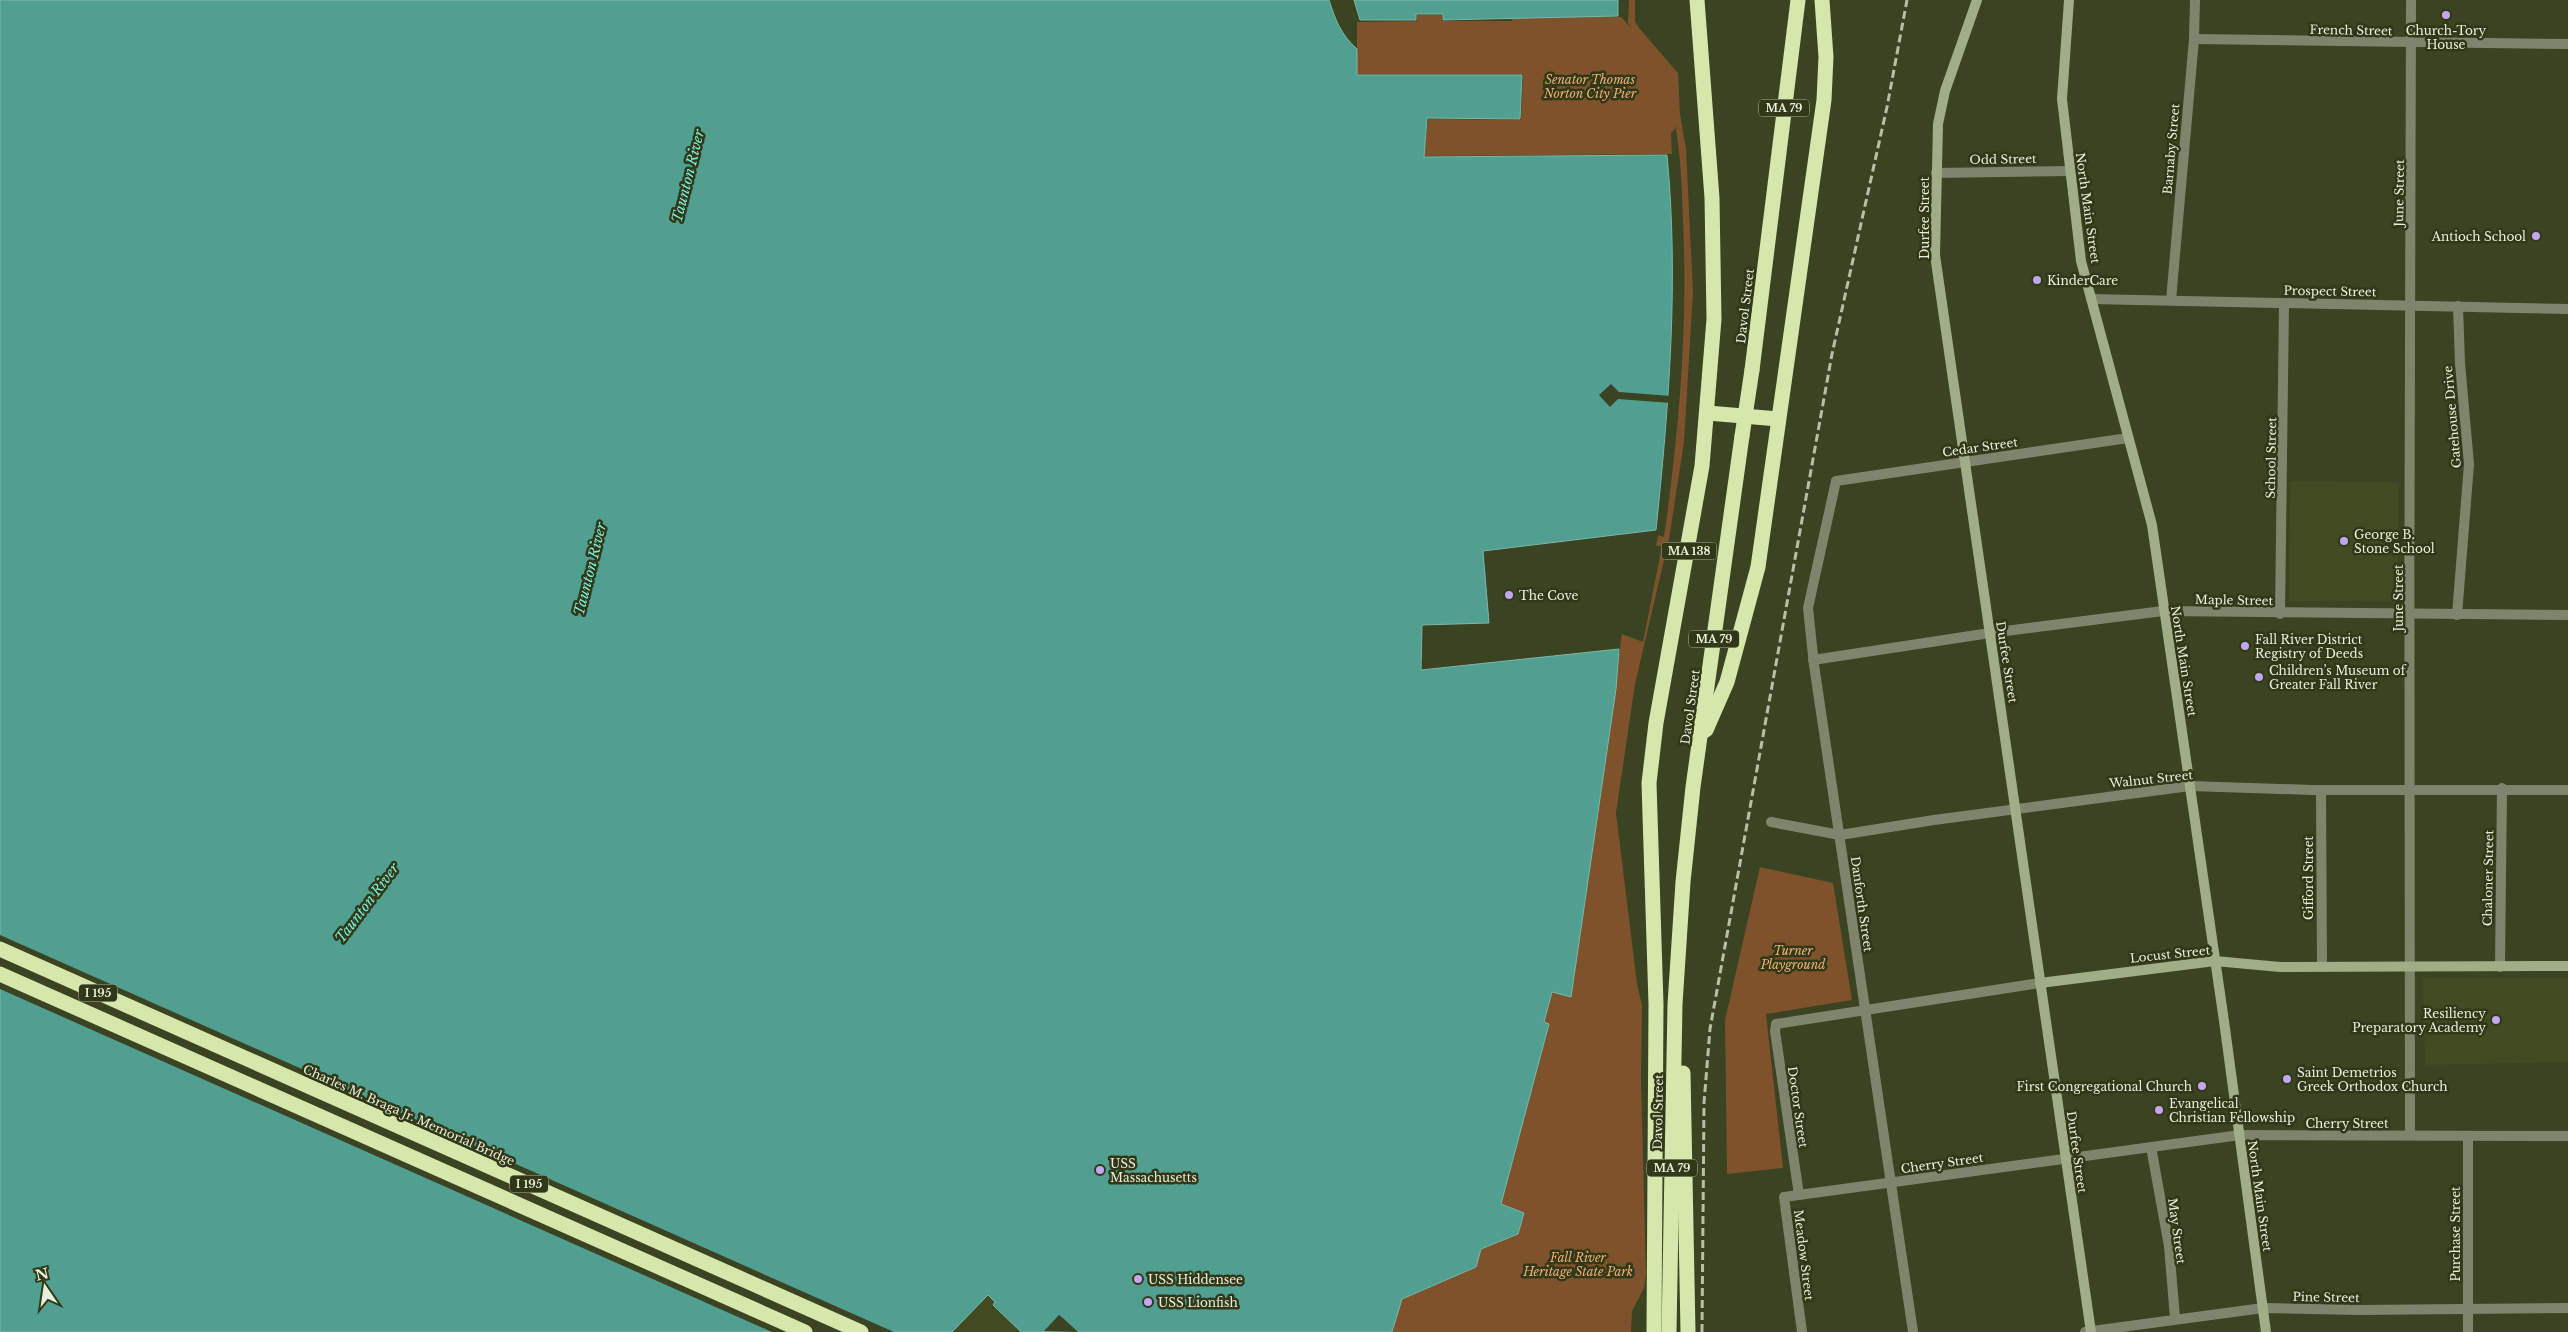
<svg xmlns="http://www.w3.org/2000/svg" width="2568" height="1332" font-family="'Libre Baskerville',serif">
  <rect width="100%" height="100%" fill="#3a4322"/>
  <g fill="#404b22">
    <polygon points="2290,481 2398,482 2398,601 2289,601"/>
    <polygon points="2423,978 2568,978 2568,1062 2425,1065"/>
    <polygon points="988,1295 995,1303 993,1305 1021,1332 952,1332"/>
  </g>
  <g fill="#7e532c">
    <path d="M1629,0H1635V22L1639,28L1678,73L1680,114L1686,149L1693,292L1684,442L1669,539L1635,684L1616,813L1637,984L1642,1005L1641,1079L1646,1273L1644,1288L1632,1311L1631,1332H1392L1401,1299L1476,1267L1481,1249L1518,1234L1524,1213L1501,1204L1548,1024L1544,1022L1552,992L1571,996L1622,634L1643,642L1662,546H1656L1658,535L1664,537C1679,431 1688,329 1683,222C1682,189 1681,157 1675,124V129L1671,133L1672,154L1424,156L1428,119L1521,120L1523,74H1357V22L1417,21V15H1442V21H1512V17H1621L1631,28L1628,23Z"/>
    <polygon points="1760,867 1833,883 1852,1000 1766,1014 1783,1168 1727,1174 1725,1020"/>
  </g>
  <g fill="#509f91" stroke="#7eb7a7">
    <path d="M0,0H1329C1335,19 1341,35 1357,49V75H1522L1520,119L1427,118L1424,157L1667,155C1679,280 1669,405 1656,530L1483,551L1489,623L1422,625L1421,670L1619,649L1616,689L1571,997L1552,992L1544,1022L1549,1024L1501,1204L1524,1213L1518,1234L1481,1249L1476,1267L1402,1299L1392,1332H1021L993,1305L995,1302L988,1295L952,1332H0Z"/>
    <polygon points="1354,0 1618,0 1618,16 1443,20 1443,14 1416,14 1416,20 1360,20"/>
  </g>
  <g fill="#3a4322">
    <polygon points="1611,384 1619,392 1671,396 1671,403 1618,399 1610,407 1599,395"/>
    <polygon points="0,935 894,1332 772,1332 0,989"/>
    <polygon points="1059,1315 1064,1319 1078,1332 1044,1331"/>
  </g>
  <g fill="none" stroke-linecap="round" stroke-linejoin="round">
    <g stroke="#7e856d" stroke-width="10">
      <polyline points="2194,39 2568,44"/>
      <polyline points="1936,173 2069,171"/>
      <polyline points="2091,299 2568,309"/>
      <polyline points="2171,300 2194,39 2195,0"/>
      <polyline points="2280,614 2284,303"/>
      <polyline points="2457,615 2469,464 2460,363 2458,306"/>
      <polyline points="1813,660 1990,633 2163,611 2568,615"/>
      <polyline points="2321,790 2322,966"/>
      <polyline points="1771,822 1840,835 1934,820 2190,786 2313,790 2568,790"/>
      <polyline points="2500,967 2502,788"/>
      <path d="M2410,1135C2407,757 2411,378 2411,0"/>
      <polyline points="2151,1147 2169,1246 2175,1318"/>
      <polyline points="1799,1195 1775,1031 1776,1024 2040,983"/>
      <polyline points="1802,1332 1784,1197 2240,1135 2568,1136"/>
      <polyline points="1913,1332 1814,665 1808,608 1836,481 2128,438"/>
      <polyline points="2085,1332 2263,1308 2358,1310 2568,1308"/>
      <polyline points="2468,1332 2468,1136"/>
    </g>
    <g stroke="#a1ad86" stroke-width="10">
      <polyline points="1977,0 1945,91 1938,124 1935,255 2091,1332"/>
      <polyline points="2069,0 2062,99 2081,261 2152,525 2224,1021 2266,1332"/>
      <polyline points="2040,983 2215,961 2280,967 2568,966"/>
    </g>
    <g stroke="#d5e7aa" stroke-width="15">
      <polyline points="1752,370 1798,0"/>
      <polyline points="1708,413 1778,419"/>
      <polyline points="1706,730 1727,682 1758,567 1824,100 1826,57 1822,0"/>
      <polyline points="0,949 861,1332"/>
      <polyline points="0,974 805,1332"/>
      <polyline points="1683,1073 1688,1332"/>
      <polyline points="1654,1332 1656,1004 1649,783 1656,723 1702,466 1714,319 1712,198 1697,0"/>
      <polyline points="1669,1332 1675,1004 1683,882 1693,787 1742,436"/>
    </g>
    <polyline stroke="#b8bfa8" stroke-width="3" stroke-dasharray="8 4" stroke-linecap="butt" points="1702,1332 1704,1103 1710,1029 1832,354 1887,107 1907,0"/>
    <polyline stroke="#d5e7aa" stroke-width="15" points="1742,436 1752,370"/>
  </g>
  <g fill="#c3a7f2" stroke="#303818" stroke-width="2">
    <circle cx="2446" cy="15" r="5"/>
    <circle cx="2536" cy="236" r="5"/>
    <circle cx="2037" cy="280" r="5"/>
    <circle cx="2344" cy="541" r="5"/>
    <circle cx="1509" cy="595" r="5"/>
    <circle cx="2245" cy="646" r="5"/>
    <circle cx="2259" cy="677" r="5"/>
    <circle cx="2496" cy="1020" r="5"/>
    <circle cx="2287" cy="1079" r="5"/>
    <circle cx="2202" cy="1086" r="5"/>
    <circle cx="2159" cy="1110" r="5"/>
    <circle cx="1100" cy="1170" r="5"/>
    <circle cx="1138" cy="1279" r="5"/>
    <circle cx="1148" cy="1302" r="5"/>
  </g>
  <g text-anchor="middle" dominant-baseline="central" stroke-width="5" stroke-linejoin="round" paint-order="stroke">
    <g fill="#303818" stroke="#b1b7a0" stroke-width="1">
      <rect x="1759" y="99.5" width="50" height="17" rx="4"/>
      <rect x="1661.5" y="542.5" width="55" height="17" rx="4"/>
      <rect x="1689" y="630.5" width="50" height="17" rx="4"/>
      <rect x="79" y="984.5" width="38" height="17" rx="4"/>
      <rect x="1647" y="1159.5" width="50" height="17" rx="4"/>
      <rect x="510" y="1175.5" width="38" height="17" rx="4"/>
    </g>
    <g font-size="11" font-weight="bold" fill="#e8eeda">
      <text x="1784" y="108">MA 79</text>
      <text x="1689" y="551">MA 138</text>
      <text x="1714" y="639">MA 79</text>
      <text x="98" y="993">I 195</text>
      <text x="1672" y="1168">MA 79</text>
      <text x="529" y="1184">I 195</text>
    </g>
    <g font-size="12" fill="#e8eeda" stroke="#303818">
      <text transform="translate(2351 30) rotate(1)">French Street</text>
      <text transform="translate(2171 149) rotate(-85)">Barnaby Street</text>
      <text transform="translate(2003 159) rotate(-1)">Odd Street</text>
      <text transform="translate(2399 193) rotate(-89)">June Street</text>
      <text transform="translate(2088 208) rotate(82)">North Main Street</text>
      <text transform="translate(1924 218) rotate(-90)">Durfee Street</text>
      <text transform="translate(2330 291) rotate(1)">Prospect Street</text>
      <text transform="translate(1745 306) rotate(-83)">Davol Street</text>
      <text transform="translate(2452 417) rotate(-95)">Gatehouse Drive</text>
      <text transform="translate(1980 447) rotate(-8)">Cedar Street</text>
      <text transform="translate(2271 458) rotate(-89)">School Street</text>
      <text transform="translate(2398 598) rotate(-90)">June Street</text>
      <text transform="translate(2234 600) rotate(1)">Maple Street</text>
      <text transform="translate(2184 661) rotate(81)">North Main Street</text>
      <text transform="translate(2007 662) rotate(81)">Durfee Street</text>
      <text transform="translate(1690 707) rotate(-82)">Davol Street</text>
      <text transform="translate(2151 779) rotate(-6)">Walnut Street</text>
      <text transform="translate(2308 878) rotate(-90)">Gifford Street</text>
      <text transform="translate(2488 878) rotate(-89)">Chaloner Street</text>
      <text transform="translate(1862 904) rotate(82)">Danforth Street</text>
      <text transform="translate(2170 954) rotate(-6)">Locust Street</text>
      <text transform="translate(1798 1107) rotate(82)">Doctor Street</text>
      <text transform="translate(1658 1112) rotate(-89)">Davol Street</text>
      <text transform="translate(409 1115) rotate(24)">Charles M. Braga Jr. Memorial Bridge</text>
      <text x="2347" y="1123">Cherry Street</text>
      <text transform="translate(2077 1152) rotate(82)">Durfee Street</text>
      <text transform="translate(1942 1163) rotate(-8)">Cherry Street</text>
      <text transform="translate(2260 1196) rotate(82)">North Main Street</text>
      <text transform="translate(2177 1231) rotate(82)">May Street</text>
      <text transform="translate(2455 1234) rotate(-90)">Purchase Street</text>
      <text transform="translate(1804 1255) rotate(83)">Meadow Street</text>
      <text transform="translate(2326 1297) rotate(1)">Pine Street</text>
    </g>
    <g font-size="12" fill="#e8eeda" stroke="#303818" text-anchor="start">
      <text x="2446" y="30" text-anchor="middle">Church-Tory<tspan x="2446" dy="14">House</tspan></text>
      <text x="2526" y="236" text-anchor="end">Antioch School</text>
      <text x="2047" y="280">KinderCare</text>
      <text x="2354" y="534">George B.<tspan x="2354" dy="14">Stone School</tspan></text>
      <text x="1519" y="595">The Cove</text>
      <text x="2255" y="639">Fall River District<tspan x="2255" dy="14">Registry of Deeds</tspan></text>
      <text x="2269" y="670">Children’s Museum of<tspan x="2269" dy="14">Greater Fall River</tspan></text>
      <text x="2486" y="1013" text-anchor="end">Resiliency<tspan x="2486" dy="14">Preparatory Academy</tspan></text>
      <text x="2297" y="1072">Saint Demetrios<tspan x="2297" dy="14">Greek Orthodox Church</tspan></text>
      <text x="2192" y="1086" text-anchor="end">First Congregational Church</text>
      <text x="2169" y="1103">Evangelical<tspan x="2169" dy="14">Christian Fellowship</tspan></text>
      <text x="1110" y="1163">USS<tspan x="1110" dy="14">Massachusetts</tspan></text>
      <text x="1148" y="1279">USS Hiddensee</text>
      <text x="1158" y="1302">USS Lionfish</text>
    </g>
    <g font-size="12" font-style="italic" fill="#f3ae73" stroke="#303818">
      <text x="1590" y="79">Senator Thomas<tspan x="1590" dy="14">Norton City Pier</tspan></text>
      <text x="1793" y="950">Turner<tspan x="1793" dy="14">Playground</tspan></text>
      <text x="1578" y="1257">Fall River<tspan x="1578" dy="14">Heritage State Park</tspan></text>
    </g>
    <g font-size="14" font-style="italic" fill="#7cf2de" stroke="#303818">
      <text transform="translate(688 176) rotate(-76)">Taunton River</text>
      <text transform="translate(590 569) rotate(-76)">Taunton River</text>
      <text transform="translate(367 903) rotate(-53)">Taunton River</text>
    </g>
  </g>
  <g transform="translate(45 1287) rotate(347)" stroke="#303818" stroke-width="4" paint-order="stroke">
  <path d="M0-4L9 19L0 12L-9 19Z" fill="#e8eeda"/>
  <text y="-8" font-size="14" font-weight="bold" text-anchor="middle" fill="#e8eeda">N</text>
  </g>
</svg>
